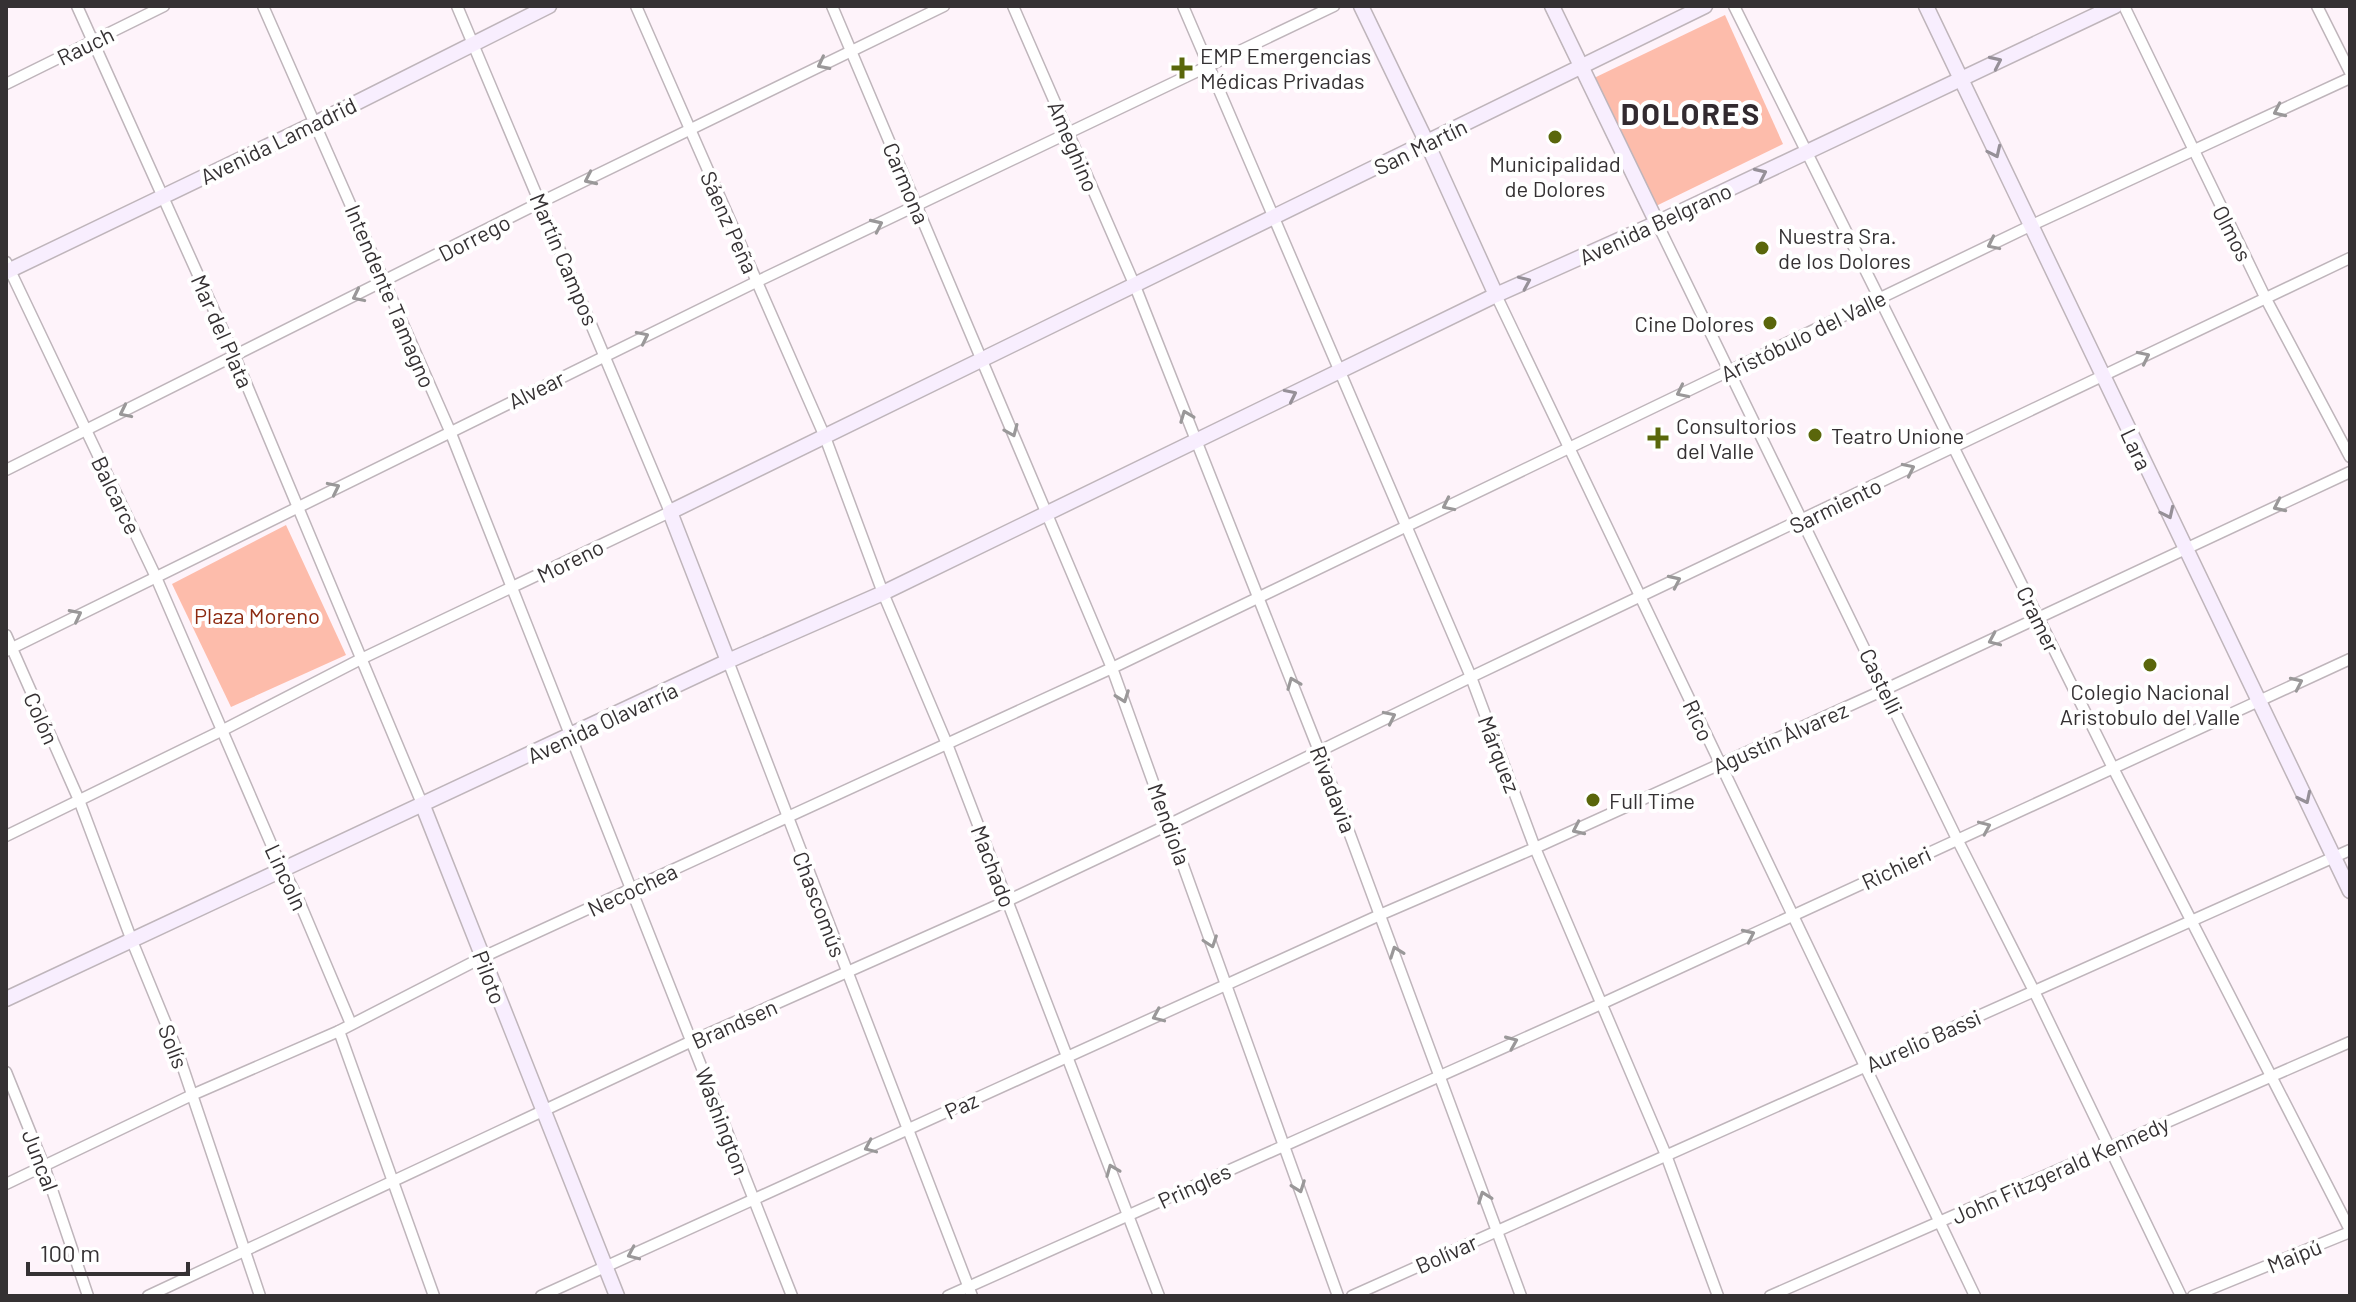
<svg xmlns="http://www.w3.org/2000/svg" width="2356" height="1302" font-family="Barlow,sans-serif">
  <rect width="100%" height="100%" fill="#fef3fa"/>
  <g fill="#fdbcab">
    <polygon points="1725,15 1783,144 1656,206 1594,78"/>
    <polygon points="286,525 346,655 231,707 172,584"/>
  </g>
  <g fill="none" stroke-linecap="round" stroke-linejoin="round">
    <defs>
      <g id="street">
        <polyline points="77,6 235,357 423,806"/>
        <polyline points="263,6 450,431 792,1296"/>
        <polyline points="636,6 825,437 883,593 947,744 1159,1296"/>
        <polyline points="832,6 1112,668 1338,1296"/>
        <polyline points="1013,6 1135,286 1319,751 1521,1296"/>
        <polyline points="1183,6 1471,677 1535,848 1666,1155 1718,1296"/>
        <polyline points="1734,6 2113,768 2350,1230"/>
        <polyline points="2124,6 2266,299 2350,457"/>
        <polyline points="2317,6 2350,72"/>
        <polyline points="6,84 164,6"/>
        <polyline points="1657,223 1957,839 2034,991 2181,1296"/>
        <polyline points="6,262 155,575 275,853 299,901 351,1024"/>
        <polyline points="1496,295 1975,1296"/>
        <polyline points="6,470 541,202 944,6"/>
        <polyline points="6,635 79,800 132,941 178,1053 260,1296"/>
        <polyline points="6,651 756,282 1334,6"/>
        <polyline points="728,661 972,1296"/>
        <polyline points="6,836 223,730 361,659 670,512 457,6"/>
        <polyline points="339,1031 434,1296"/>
        <polyline points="6,1072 44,1166 88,1296"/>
        <polyline points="6,1184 192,1095 339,1031 483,957 1112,668 2030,226 2350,78"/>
        <polyline points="148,1296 692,1041 1007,901 1170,824 1471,677 2350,258"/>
        <polyline points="541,1296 1382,914 1535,848 1886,689 2350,472"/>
        <polyline points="948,1296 1601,1004 2350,659"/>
        <polyline points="1352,1296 2350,850"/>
        <polyline points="1770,1296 2350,1042"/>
        <polyline points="2193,1296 2350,1232"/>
      </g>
      <g id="secondary">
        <polyline points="1361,6 1427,143 1496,295"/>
        <polyline points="1552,6 1657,223"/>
        <polyline points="1926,6 2350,891"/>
        <polyline points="6,272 316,123 549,6"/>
        <polyline points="728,661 670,512 1705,6"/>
        <polyline points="423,806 617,1296"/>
        <polyline points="6,999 728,661 883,593 1496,295 1657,223 2115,6"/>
      </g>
    </defs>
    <use href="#street" stroke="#bfb5bb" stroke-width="13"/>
    <use href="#secondary" stroke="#bfb5bb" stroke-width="17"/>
    <use href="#street" stroke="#fff" stroke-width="10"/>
    <use href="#secondary" stroke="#f8eefe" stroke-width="14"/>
  </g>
  <defs><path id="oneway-chevron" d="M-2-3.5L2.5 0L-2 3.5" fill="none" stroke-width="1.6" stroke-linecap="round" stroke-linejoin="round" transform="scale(2)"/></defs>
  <g stroke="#969098">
    <use href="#oneway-chevron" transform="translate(1996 62) rotate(-25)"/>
    <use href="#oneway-chevron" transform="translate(1995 152) rotate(65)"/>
    <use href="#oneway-chevron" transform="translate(1761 174) rotate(-25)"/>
    <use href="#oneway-chevron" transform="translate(1525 282) rotate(-24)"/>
    <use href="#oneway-chevron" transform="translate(1291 395) rotate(-26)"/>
    <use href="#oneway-chevron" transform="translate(2168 513) rotate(65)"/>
    <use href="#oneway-chevron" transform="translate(2305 798) rotate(64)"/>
  </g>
  <g stroke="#9a9899">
    <use href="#oneway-chevron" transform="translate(823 64) rotate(153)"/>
    <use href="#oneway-chevron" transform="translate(2279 111) rotate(155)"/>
    <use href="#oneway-chevron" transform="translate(590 179) rotate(155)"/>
    <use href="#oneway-chevron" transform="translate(877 225) rotate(-25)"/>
    <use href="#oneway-chevron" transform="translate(1993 244) rotate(154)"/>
    <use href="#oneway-chevron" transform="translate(358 296) rotate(154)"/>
    <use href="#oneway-chevron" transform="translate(643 337) rotate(-26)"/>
    <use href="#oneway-chevron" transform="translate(2144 357) rotate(-26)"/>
    <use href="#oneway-chevron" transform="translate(1682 392) rotate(154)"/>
    <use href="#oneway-chevron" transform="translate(125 412) rotate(154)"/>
    <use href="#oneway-chevron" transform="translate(1186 416) rotate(-111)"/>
    <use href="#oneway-chevron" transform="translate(1012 431) rotate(67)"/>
    <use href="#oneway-chevron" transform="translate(1909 469) rotate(-26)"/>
    <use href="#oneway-chevron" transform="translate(334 488) rotate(-26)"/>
    <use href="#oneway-chevron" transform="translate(1448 505) rotate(154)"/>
    <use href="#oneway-chevron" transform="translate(2279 506) rotate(155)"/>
    <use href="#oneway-chevron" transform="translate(1675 581) rotate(-25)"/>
    <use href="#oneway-chevron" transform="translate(76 615) rotate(-27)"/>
    <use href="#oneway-chevron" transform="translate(1994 640) rotate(156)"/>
    <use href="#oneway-chevron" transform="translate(1293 683) rotate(-112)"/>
    <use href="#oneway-chevron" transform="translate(2297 683) rotate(-25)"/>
    <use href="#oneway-chevron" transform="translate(1123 697) rotate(70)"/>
    <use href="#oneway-chevron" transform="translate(1390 717) rotate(-26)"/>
    <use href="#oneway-chevron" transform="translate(1985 827) rotate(-24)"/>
    <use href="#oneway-chevron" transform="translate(1578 829) rotate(155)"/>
    <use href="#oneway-chevron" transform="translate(1749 935) rotate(-25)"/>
    <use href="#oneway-chevron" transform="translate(1211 942) rotate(71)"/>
    <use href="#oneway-chevron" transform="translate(1396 952) rotate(-110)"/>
    <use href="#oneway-chevron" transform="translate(1158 1016) rotate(156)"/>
    <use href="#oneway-chevron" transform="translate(1512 1042) rotate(-23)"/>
    <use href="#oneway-chevron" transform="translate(870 1147) rotate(156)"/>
    <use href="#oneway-chevron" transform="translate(1112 1170) rotate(-112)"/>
    <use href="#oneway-chevron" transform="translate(1299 1187) rotate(70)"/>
    <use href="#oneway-chevron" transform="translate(1484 1197) rotate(-110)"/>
    <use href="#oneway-chevron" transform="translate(633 1254) rotate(156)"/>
  </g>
  <g fill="#5a660b" stroke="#fff" stroke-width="3">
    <path d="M1178 56h8v8h8v8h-8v8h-8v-8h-8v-8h8z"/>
    <circle cx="1555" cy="137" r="8"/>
    <circle cx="1762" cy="248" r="8"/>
    <circle cx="1770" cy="323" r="8"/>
    <circle cx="1815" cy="435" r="8"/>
    <path d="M1654 426h8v8h8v8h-8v8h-8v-8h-8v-8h8z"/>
    <circle cx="2150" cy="665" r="8"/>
    <circle cx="1593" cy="800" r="8"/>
  </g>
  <g text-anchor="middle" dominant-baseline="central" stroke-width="8" stroke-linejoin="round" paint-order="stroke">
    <g font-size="22" fill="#353133" stroke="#fff">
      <text transform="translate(85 45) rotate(-26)">Rauch</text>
      <text transform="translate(278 140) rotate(-26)">Avenida Lamadrid</text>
      <text transform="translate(1074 146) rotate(67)">Ameghino</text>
      <text transform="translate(1420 146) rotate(-26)">San Martín</text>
      <text transform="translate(907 183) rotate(67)">Carmona</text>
      <text transform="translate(730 222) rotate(66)">Sáenz Peña</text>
      <text transform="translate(1655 223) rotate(-25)">Avenida Belgrano</text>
      <text transform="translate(2233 233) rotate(63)">Olmos</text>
      <text transform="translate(474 237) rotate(-27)">Dorrego</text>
      <text transform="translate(565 259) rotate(67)">Martín Campos</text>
      <text transform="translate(391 296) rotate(67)">Intendente Tamagno</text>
      <text transform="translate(223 331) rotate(66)">Mar del Plata</text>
      <text transform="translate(1803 335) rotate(-26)">Aristóbulo del Valle</text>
      <text transform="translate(536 389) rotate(-26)">Alvear</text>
      <text transform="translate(2137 449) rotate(65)">Lara</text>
      <text transform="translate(117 495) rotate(64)">Balcarce</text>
      <text transform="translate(1835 505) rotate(-26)">Sarmiento</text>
      <text transform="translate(570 560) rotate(-26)">Moreno</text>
      <text transform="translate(2039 619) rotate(64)">Cramer</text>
      <text transform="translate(1882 681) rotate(64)">Castelli</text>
      <text transform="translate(42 718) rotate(66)">Colón</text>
      <text transform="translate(1699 720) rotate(65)">Rico</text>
      <text transform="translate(602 722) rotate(-25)">Avenida Olavarría</text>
      <text transform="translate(1780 737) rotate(-24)">Agustín Álvarez</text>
      <text transform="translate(1500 754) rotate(69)">Márquez</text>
      <text transform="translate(1334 789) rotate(69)">Rivadavia</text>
      <text transform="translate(1170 824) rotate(70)">Mendiola</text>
      <text transform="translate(994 866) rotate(69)">Machado</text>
      <text transform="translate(1896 867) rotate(-25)">Richieri</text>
      <text transform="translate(287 877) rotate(65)">Lincoln</text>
      <text transform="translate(632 889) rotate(-25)">Necochea</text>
      <text transform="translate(820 904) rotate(69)">Chascomús</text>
      <text transform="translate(490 977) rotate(69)">Piloto</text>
      <text transform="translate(734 1023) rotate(-24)">Brandsen</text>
      <text transform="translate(1923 1040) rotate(-24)">Aurelio Bassi</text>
      <text transform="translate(174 1046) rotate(69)">Solís</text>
      <text transform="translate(961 1105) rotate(-25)">Paz</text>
      <text transform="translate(723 1121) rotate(69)">Washington</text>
      <text transform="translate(41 1160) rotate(69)">Juncal</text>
      <text transform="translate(2060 1169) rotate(-24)">John Fitzgerald Kennedy</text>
      <text transform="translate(1194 1185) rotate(-25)">Pringles</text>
      <text transform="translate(1446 1253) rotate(-24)">Bolívar</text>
      <text transform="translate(2294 1255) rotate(-22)">Maipú</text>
    </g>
    <g font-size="22" fill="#353133" stroke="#fff" text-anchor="start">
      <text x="1200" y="55">EMP Emergencias<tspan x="1200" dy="25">Médicas Privadas</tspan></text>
      <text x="1555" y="163" text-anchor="middle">Municipalidad<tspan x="1555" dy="25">de Dolores</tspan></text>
      <text x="1778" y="235">Nuestra Sra.<tspan x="1778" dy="25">de los Dolores</tspan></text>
      <text x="1754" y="323" text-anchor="end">Cine Dolores</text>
      <text x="1676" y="425">Consultorios<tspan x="1676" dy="25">del Valle</tspan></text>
      <text x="1831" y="435">Teatro Unione</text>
      <text x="2150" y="691" text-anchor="middle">Colegio Nacional<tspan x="2150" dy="25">Aristobulo del Valle</tspan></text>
      <text x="1609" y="800">Full Time</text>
    </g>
    <g font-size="22" fill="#8d2a11" stroke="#fff">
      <text x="257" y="615">Plaza Moreno</text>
    </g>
    <g font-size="30" font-weight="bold" letter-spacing="2" fill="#322a2f" stroke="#fff">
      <text x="1691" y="113">DOLORES</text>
    </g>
  </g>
  <rect width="2356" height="1302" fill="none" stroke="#353133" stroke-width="16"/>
  <path d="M28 1262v12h160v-12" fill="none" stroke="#353133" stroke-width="4"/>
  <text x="40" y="1262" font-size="24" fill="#353133" stroke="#ffffff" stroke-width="6" paint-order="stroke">100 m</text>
</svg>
